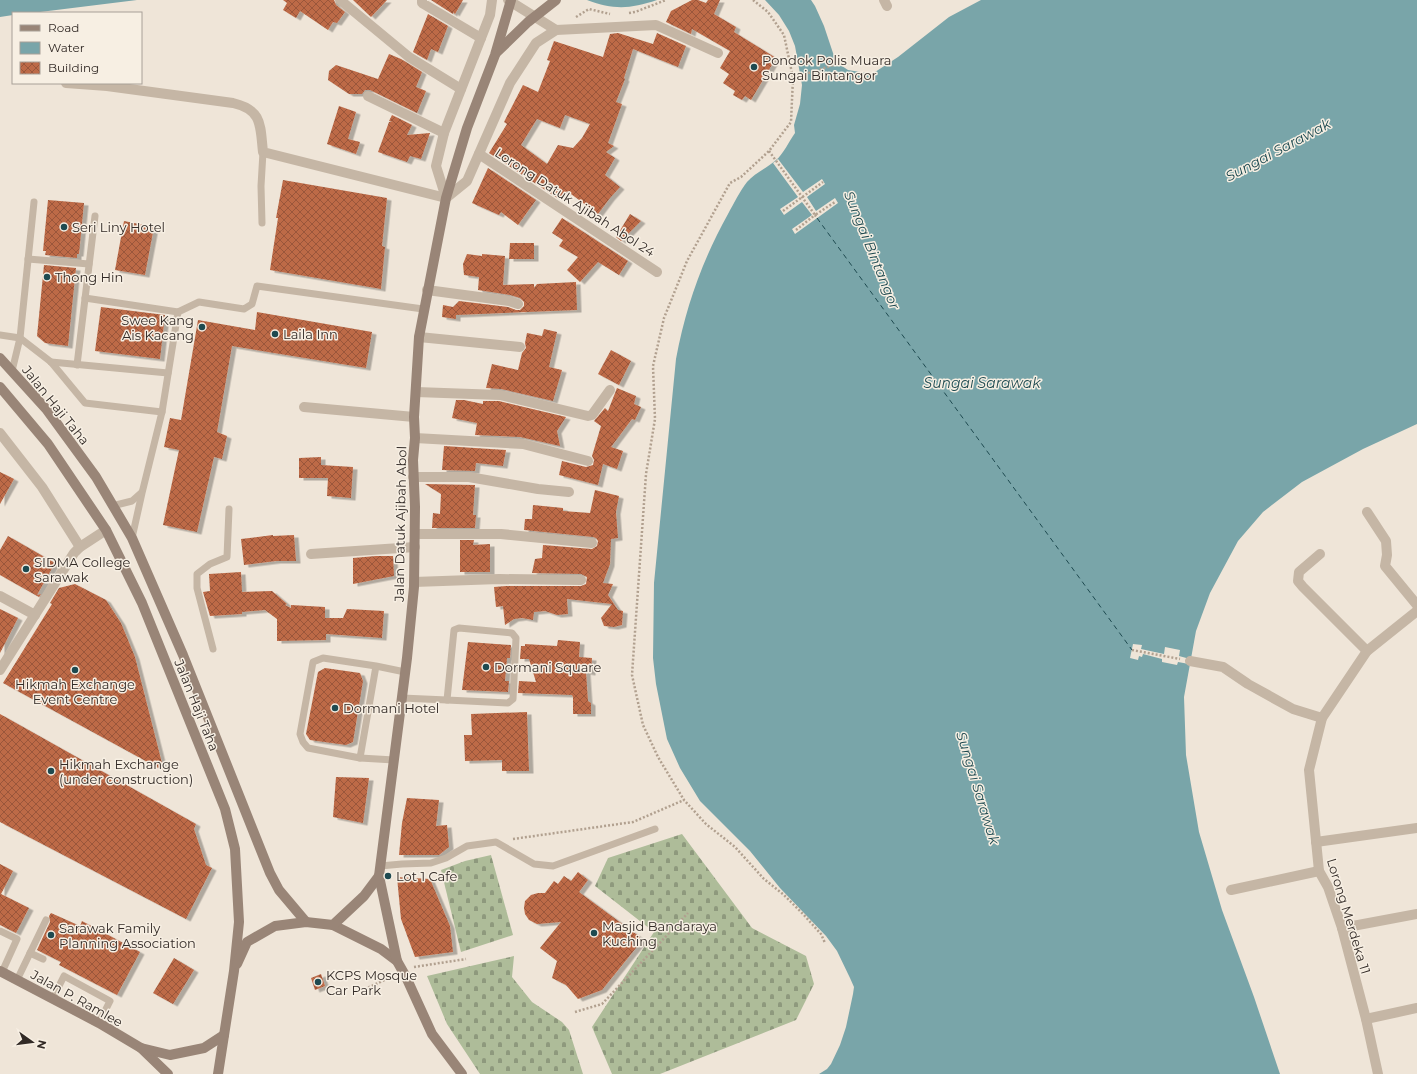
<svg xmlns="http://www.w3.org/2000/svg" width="1417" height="1074" font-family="Montserrat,sans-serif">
  <defs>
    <pattern id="cemetery-stones" width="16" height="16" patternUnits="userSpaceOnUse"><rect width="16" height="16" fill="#aebc99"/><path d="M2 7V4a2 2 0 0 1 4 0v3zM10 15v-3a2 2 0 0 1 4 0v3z" fill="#8e997d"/></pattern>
    <pattern id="building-cross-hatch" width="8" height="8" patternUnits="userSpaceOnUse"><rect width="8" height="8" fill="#bd6a47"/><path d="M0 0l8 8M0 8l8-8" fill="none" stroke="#9a573b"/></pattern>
    <filter id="shadow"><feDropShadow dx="4.5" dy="2.5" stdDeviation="0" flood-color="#0004"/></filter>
  </defs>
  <rect width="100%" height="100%" fill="#efe5d8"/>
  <g fill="url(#cemetery-stones)">
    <polygon points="682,834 752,928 806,956 814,984 796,1020 660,1074 612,1074 592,1027 654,932 595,886 608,858"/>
    <polygon points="491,855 513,935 461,952 441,870 465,861"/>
    <polygon points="514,956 512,977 532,1002 562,1022 569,1030 583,1074 480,1074 447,1024 427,976"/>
  </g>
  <g fill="#79a5a9">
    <polygon points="0,0 137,0 32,13 13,13 13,15 0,17"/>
    <path d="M587,0H657C630,9 614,10 587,0Z"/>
    <path d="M765,0H811L815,6L824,26L836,62L848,70L872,74L898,57L949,17L981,0H1417V424L1363,449L1302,482L1263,512L1238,541L1210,593L1196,631L1184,697L1186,755L1199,832L1222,910L1254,997L1280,1074H819L827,1069L831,1064L840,1045L846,1027L853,994L854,987L850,978L837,951L826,936L780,888L750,851L700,801L680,768L667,739L656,684L653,658L654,583L676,359C686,306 702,261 728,214C734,203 740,191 747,182C755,173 767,168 776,160C782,156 790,140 795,133L794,125L800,104L802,85L795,46L789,31L779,15Z"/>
  </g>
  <g fill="#efe5d8">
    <polygon points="778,159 803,192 822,179 825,184 807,197 816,211 835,198 838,203 795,234 792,229 812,215 802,202 784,215 780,209 798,197 773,163"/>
    <polygon points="1133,644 1142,645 1141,649 1164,654 1165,647 1180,650 1179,656 1190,659 1189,664 1178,662 1177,665 1162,662 1162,659 1143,654 1142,657 1139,656 1138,660 1130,658"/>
  </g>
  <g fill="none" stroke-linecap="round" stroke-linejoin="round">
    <polyline stroke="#1e4a50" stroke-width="1" stroke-dasharray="5 4" stroke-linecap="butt" points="817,218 1132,650"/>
  </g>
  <g fill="url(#building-cross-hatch)" fill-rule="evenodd" filter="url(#shadow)">
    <polygon points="283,0 334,0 336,5 345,12 337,23 333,22 328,30 300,11 296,18 283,10 287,3"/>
    <polygon points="353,0 387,0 371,17"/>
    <polygon points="431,0 463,0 455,14 453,12 453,14"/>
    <polygon points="692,0 698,0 706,3 708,0 720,0 714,14 736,27 734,32 776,58 751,100 745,96 742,100 733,95 735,91 723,83 729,74 720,68 730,51 692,29 691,34 666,22 671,11"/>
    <polygon points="428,14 448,26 438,52 431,49 427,60 413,52"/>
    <path d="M618,33L653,44L657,33L686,46L678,67L633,49L624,78L625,79L616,102L622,104L608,143L614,146L606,152L615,158L605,175L620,187L610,198L598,214L567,191L559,199L489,153L507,124L504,122L523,85L538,92L550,61L547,60L554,41L603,57L610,34ZM565,115L590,124L582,138L573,148L558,145L547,164L521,145L537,119L560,128Z"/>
    <polygon points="389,54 401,59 422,72 416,87 426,91 417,113 370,90 365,90 362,94 349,94 328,80 329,71 336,65 378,79"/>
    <polygon points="339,106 356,112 348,139 360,142 356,154 327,144"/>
    <polygon points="392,115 412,125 407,135 430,133 421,159 410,156 407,162 378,152 389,122 392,122 389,121"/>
    <polygon points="488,168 536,200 518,225 501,212 499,215 472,203"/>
    <polygon points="283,180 387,198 382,246 385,247 381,289 270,270 278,218 276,218"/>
    <polygon points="48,200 84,203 79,254 77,254 77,258 45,255 46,251 43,251"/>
    <polygon points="630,214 641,221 621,241 616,237"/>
    <polygon points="562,218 628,261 619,275 598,262 580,282 567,270 578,257 559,246 563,240 552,233"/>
    <polygon points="124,221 154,227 145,275 115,270"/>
    <polygon points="510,243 534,243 534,259 509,259"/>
    <polygon points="467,254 482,256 482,254 505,256 503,285 534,284 534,288 537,284 576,282 577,310 456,315 456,319 442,317 443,305 453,307 459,301 508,307 516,310 520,310 524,306 524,302 520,298 510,295 478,290 479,277 464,275 463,264"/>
    <polygon points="44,265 76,268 68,346 45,343 37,336"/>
    <polygon points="101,307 165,315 160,359 95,351"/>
    <polygon points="257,312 372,332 366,368 232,346 217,432 227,436 222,459 214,457 197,532 163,525 179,450 164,447 170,418 181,420 198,320 255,330"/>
    <polygon points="544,329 557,332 549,367 562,370 553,401 501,389 486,388 492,364 518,370 522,353 526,348 525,343 527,333 542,336"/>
    <polygon points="611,350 631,361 619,385 598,374"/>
    <polygon points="617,388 636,396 634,404 641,407 635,420 632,419 611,447 623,451 617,469 603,464 598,485 559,475 562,461 586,467 593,465 594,460 592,456 601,426 594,421 605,408 608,411"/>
    <polygon points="456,400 464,400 483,404 483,401 499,401 566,417 557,431 560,446 520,437 475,435 477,423 452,418"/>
    <polygon points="444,446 506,450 503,466 476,463 475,471 442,470"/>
    <polygon points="321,457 321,465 353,467 351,498 327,496 328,478 299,478 299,458"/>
    <polygon points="0,472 14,479 0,504"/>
    <polygon points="425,484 475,485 473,515 476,515 475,528 432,528 433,513 440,514 441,494"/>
    <polygon points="595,490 619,496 616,512 618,538 611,539 610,564 603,583 613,584 608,595 618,610 623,611 622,625 614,627 604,626 601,618 612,604 567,599 568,614 557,615 545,611 534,612 533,620 522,618 514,619 505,625 503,606 496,607 494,587 506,586 581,586 586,584 587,577 581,574 532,573 535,559 542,558 543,545 592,549 597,546 598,541 596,538 593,537 524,530 525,519 532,519 533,505 563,508 563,511 590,513"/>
    <polygon points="273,535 273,536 294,535 296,561 276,561 244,565 241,539"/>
    <polygon points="8,536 55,563 37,595 41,594 39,597 0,575 0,550"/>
    <polygon points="460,540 474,540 473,545 490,544 490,572 460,572"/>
    <polygon points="376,556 393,556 394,576 353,584 353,558"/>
    <polygon points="241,572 242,592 272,591 287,604 285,605 291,608 291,605 325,607 325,618 343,618 347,609 384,611 382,638 326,634 326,640 277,641 277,619 265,610 242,612 242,614 210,616 203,592 210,591 209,574"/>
    <polygon points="75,584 106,600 121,623 135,657 164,771 3,683 52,604 50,603 59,588"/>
    <polygon points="0,609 18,618 0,653"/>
    <polygon points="558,640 580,642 579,657 592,658 591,673 586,672 588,701 591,703 591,714 573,714 573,697 572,695 518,693 519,681 536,682 529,659 520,659 521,646 525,646 525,644 557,646"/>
    <polygon points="468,642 511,645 510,658 507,658 505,681 509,681 508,692 462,690"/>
    <polygon points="325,668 360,673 363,681 353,742 346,745 310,740 306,734 318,672"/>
    <polygon points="527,712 529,771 502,771 502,760 465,761 464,735 472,735 471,714"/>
    <polygon points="0,714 196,824 194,829 206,865 212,868 186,919 0,822"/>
    <polygon points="336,777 369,778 363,823 333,817"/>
    <polygon points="407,798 439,800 436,826 447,825 449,847 439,855 399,855 402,823"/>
    <polygon points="0,864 13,871 1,894 29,908 16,933 0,925"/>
    <polygon points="578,872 588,880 579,892 640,937 640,943 602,990 578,999 566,985 552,978 557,961 540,948 561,922 537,924 529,920 525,914 524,908 525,901 531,895 538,893 545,893 554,881 558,884 564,876 571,881"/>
    <polygon points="397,877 430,879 450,926 453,952 415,957 401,919"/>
    <polygon points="51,913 80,926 82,921 140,952 117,995 59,965 61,962 37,950 50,922 49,916"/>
    <polygon points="174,958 194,970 173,1004 153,993"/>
    <polygon points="321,974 325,986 315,990 311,978"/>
  </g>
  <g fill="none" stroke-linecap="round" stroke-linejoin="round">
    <g stroke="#b1a08f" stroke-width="2.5" stroke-dasharray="2 2" stroke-linecap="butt">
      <polyline points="753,0 768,12 784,35 793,78 791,122 769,151 741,177 730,183 687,261 664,318 653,366 655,419 646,474 632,675 643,725 658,757 684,800 706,824 735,847 764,879 784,895 803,914 821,934 825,943"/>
      <polyline points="629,13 635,12 666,0"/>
      <polyline points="576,17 589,9 610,14"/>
      <polyline points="793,78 843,62"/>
      <polyline points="769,151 815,215 835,202"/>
      <polyline points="783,211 823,182"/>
      <polyline points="796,230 815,215 817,218"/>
      <polyline points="1132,650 1180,659"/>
      <polyline points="513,839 633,822 684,800"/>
      <polyline points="414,967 466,959"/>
      <polyline points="361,991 393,976"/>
      <polyline points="575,1012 602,1004 688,913"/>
    </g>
    <g stroke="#c5b6a5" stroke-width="7">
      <polyline points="262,223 261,186 263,152"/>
      <polyline points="28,259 89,264"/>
      <polyline points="85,298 178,312 199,302 244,309 252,304 257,286 423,309"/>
      <polyline points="0,335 20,338 51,362 85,403 162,412"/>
      <polyline points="51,362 168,373"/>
      <polyline points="77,365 95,216"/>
      <polyline points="12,371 20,338 34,202"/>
      <polyline points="112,506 132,501 141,493"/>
      <polyline points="132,538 142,493 162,412 178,312"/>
      <polygon points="459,628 512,633 516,638 513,699 508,703 447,700 454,630"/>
      <polyline points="213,649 197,588 197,574 210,564 227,557 229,509"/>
      <polyline points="376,666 360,758 308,748 303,742 300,734 313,662 323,658 376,666 405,672"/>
      <polyline points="402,698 447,700"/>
      <polyline points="360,758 394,760"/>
      <polyline points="380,866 402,864 431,863 446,858 467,846 496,842 534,864 553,866 655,829"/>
      <polyline points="0,931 17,939 2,972"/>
      <polyline points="30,953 43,959"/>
      <polyline points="17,980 46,920"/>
      <polyline points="53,998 64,976 110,1001 99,1023"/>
    </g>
    <g stroke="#c5b6a5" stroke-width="10">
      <polyline points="340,0 409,57 461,89"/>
      <polyline points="422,0 422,3 481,38"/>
      <polyline points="508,0 556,30"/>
      <polyline points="884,0 887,6"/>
      <path d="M66,83L107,86L233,103C263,110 260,126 263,152L446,198"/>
      <polyline points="368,96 444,133"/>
      <polyline points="479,154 657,272"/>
      <polyline points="446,198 467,181 510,83 536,43 556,30 656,25 718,53"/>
      <polyline points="446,198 436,166 444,133 490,15 492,0"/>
      <polyline points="427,290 509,301 518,304"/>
      <polyline points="419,337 520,347"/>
      <polyline points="416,392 500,395 588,416 592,415 610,390"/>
      <polyline points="304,407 414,417"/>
      <polyline points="0,433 42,487 80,547"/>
      <polyline points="415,438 523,444 588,461"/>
      <polyline points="413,477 469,477 538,489 569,492"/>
      <polyline points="1367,512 1386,541 1387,555 1385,566 1417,605"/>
      <polyline points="415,534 501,534 592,543"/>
      <polyline points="311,554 415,547"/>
      <polyline points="1320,554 1299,572 1298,581 1303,587 1367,651"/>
      <polyline points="414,582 499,579 581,580"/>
      <polyline points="0,596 35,615"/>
      <polyline points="1190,661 1223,667 1248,684 1293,709 1322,718"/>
      <polyline points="0,670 74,553 80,547 106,530"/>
      <polyline points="1316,842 1417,828"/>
      <polyline points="1231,890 1319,871"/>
      <polyline points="1342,928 1417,914"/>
      <polyline points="1366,1019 1417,1008"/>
      <polyline points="1378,1074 1366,1019 1342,928 1328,887 1319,871 1309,770 1322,718 1367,651 1417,611"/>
    </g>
    <g stroke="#998577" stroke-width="10">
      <polyline points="496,53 528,22 556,0"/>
      <polyline points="0,358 47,410 96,477 132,538 183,655 270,873 279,890 306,922"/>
      <polyline points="0,387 48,444 106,530 142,603 225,809 235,849 239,922 234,971 218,1074"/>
      <polyline points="333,925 381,949 397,961 406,977 432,1034 462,1074"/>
      <polyline points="397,961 379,876 407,658 414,587 415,507 413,460 415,438 414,417 419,337 446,198 467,128 495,55 511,0"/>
      <polyline points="237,964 247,942 275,926 306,922 333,925 364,896 379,876"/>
      <polyline points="0,971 99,1023 141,1048 168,1074"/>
      <polyline points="141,1048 170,1055 204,1048 224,1035"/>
    </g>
  </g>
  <g fill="#1e4a50" stroke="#f7efe3" stroke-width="1.5">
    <circle cx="754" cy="67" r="4"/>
    <circle cx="64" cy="227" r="4"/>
    <circle cx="47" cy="277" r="4"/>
    <circle cx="202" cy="327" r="4"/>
    <circle cx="275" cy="334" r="4"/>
    <circle cx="26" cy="569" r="4"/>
    <circle cx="486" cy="667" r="4"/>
    <circle cx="75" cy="670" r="4"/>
    <circle cx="335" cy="708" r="4"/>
    <circle cx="51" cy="771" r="4"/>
    <circle cx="388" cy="876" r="4"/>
    <circle cx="594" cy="933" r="4"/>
    <circle cx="51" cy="935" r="4"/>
    <circle cx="318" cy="982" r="4"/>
  </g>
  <g text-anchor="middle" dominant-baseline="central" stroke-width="3" stroke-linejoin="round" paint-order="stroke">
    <g font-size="13" fill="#322a26" stroke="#f7efe3" text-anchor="start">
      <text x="762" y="60">Pondok Polis Muara<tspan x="762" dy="15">Sungai Bintangor</tspan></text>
      <text x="72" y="227">Seri Liny Hotel</text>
      <text x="55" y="277">Thong Hin</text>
      <text x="194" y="320" text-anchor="end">Swee Kang<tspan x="194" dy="15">Ais Kacang</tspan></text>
      <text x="283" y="334">Laila Inn</text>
      <text x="34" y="562">SIDMA College<tspan x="34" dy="15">Sarawak</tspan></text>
      <text x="494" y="667">Dormani Square</text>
      <text x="75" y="684" text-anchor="middle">Hikmah Exchange<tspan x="75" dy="15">Event Centre</tspan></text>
      <text x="343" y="708">Dormani Hotel</text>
      <text x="59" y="764">Hikmah Exchange<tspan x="59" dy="15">(under construction)</tspan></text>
      <text x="396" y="876">Lot 1 Cafe</text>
      <text x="602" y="926">Masjid Bandaraya<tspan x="602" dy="15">Kuching</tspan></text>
      <text x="59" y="928">Sarawak Family<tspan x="59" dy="15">Planning Association</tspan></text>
      <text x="326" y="975">KCPS Mosque<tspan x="326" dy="15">Car Park</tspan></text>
    </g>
    <g font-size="13" fill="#322a26" stroke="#f7efe3">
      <text transform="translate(575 202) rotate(33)">Lorong Datuk Ajibah Abol 24</text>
      <text transform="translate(56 405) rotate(51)">Jalan Haji Taha</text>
      <text transform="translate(400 524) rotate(-89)">Jalan Datuk Ajibah Abol</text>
      <text transform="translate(197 705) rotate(68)">Jalan Haji Taha</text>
      <text transform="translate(1349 916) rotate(73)">Lorong Merdeka 11</text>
      <text transform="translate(77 998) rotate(29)">Jalan P. Ramlee</text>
    </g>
    <g font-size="14" font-style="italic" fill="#1e4a50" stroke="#f7efe3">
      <text transform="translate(1278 150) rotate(-28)">Sungai Sarawak</text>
      <text transform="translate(872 250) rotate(68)">Sungai Bintangor</text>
      <text x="982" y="383">Sungai Sarawak</text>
      <text transform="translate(978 788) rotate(73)">Sungai Sarawak</text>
    </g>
  </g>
  <rect x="12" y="12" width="130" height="72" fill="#f7efe3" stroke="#a8a097"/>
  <rect x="20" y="25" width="20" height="6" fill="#998577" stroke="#a8a097"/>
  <text x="48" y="32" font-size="12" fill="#322a26">Road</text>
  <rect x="20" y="42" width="20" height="12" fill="#79a5a9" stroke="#a8a097"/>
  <text x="48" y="52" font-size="12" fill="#322a26">Water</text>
  <rect x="20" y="62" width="20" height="12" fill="url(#building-cross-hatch)" stroke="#a8a097"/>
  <text x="48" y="72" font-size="12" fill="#322a26">Building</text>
  <g transform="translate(32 1042) rotate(104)" stroke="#f7efe3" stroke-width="3" paint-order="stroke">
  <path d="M0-3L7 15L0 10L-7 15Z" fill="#322a26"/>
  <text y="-6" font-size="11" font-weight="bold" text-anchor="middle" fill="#322a26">N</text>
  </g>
</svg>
